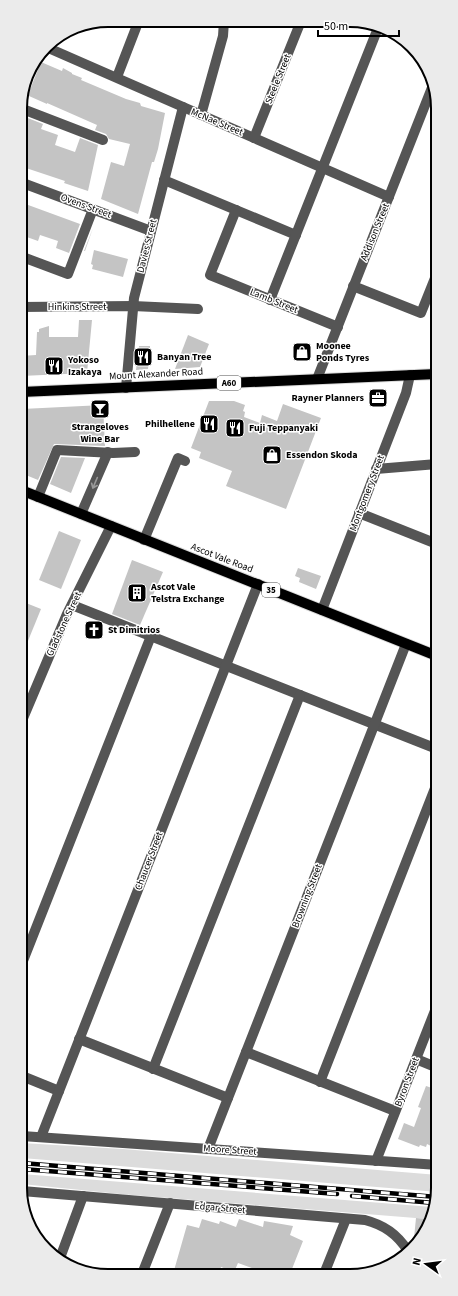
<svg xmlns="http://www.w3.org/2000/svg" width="458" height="1296" font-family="'Source Sans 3',sans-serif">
  <rect width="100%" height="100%" fill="#fff"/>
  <g fill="#dcdcdc">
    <polygon points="22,1143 123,1149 438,1175 438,1192 22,1158"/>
    <polygon points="22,1174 432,1207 428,1219 120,1194 22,1184"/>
  </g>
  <g fill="#c4c4c4">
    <polygon points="41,62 62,71 63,68 72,73 72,74 82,78 81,80 126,99 140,103 141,106 165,113 158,149 154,162 152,162 138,214 101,199 111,162 124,166 130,144 109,139 106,134 95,130 97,125 47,103 47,104 29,96 29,92"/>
    <polygon points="20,115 43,124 41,129 58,135 55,145 75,152 80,138 98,145 88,191 64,183 65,181 20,166"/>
    <polygon points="20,202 80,224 69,253 56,248 58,241 40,235 38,241 24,236 25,232 20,230"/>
    <polygon points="93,228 85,251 84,251"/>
    <polygon points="94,250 128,259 123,277 92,269 93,265 91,264"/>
    <polygon points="79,320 92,320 87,373 21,376 21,356 36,355 37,332 39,332 39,329 49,326 49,337 78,337"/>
    <polygon points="188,335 209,344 200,367 175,369"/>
    <polygon points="139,346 150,346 148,369 136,370"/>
    <polygon points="209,401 234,401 245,405 243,411 245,412 244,417 260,423 262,415 277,421 283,404 321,418 286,509 226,486 232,471 199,458 201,452 191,448"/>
    <polygon points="103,405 105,446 54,444 38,480 21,473 22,409"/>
    <polygon points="61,457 85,458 71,493 50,484"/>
    <polygon points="59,531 81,540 61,589 39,580"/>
    <polygon points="132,560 163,572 140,625 112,614"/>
    <polygon points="298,568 321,576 316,589 299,582 300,578 295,576"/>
    <polygon points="21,601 41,609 21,658"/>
    <polygon points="426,1086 438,1090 438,1140 434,1138 431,1146 427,1144 426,1147 420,1145 419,1147 398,1139 404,1123 414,1127 421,1108 418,1107"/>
    <polygon points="416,1218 427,1219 416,1246 413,1248"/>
    <polygon points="202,1219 219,1224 220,1221 236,1227 239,1219 263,1227 264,1221 293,1226 290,1235 303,1241 290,1274 268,1274 238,1263 234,1272 221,1267 219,1274 193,1274 186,1272 185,1274 173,1274 187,1225 199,1228"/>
  </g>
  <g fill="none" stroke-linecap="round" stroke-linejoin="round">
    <defs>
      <g id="major">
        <polyline points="21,392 437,374"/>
        <polyline points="21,490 437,656"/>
      </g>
    </defs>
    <use href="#major" stroke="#dbdbdb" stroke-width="12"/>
    <g stroke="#555" stroke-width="10">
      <polyline points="46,47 389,197"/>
      <polyline points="117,77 139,20"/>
      <polyline points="20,108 103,140"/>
      <polyline points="201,115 223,36 224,21"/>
      <polyline points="254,138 301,21"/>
      <polyline points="164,180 296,235"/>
      <polyline points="20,182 151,231"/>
      <polyline points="236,210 210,275 338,327"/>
      <polyline points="20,256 68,274 93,209"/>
      <polyline points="353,286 421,313 437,273"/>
      <polyline points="270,300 378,28"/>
      <polyline points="20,307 133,306 198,309"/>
      <polyline points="317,379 433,85"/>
      <polyline points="126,388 134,298 183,107"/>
      <polyline points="376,469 437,464"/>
      <polyline points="38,497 57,450 113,453 135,452"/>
      <polyline points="359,513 437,544"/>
      <polyline points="81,514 108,452"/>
      <polyline points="144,540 178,458 185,461"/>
      <polyline points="72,605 437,749"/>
      <polyline points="322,610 406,393 410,375"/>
      <polyline points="21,723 67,614 111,526"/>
      <polyline points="21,966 151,636"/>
      <polyline points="79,1039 228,1098"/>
      <polyline points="246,1052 395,1111"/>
      <polyline points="416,1059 438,1068"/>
      <polyline points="153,1069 300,695"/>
      <polyline points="22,1076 59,1091"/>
      <polyline points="320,1082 437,783"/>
      <polyline points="22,1136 438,1165"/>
      <polyline points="41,1137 258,584"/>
      <polyline points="208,1149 406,644"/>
      <polyline points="376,1161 438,1003"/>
      <path d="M22,1191L365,1220C384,1225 397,1234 408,1251"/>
      <polyline points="60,1258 83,1196"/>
      <polyline points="142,1274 170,1203"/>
      <polyline points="324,1274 346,1219"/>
    </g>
    <use href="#major" stroke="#000" stroke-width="10"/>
    <g stroke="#000" stroke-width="1">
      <polyline points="21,395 437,376"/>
      <polyline points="21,487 437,653"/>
    </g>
    <defs>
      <g id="rail">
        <polyline points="22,1163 437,1197"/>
        <polyline points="22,1169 337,1194"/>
        <polyline points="352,1196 434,1203"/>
      </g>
    </defs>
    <use href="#rail" stroke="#000" stroke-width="4.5"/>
    <use href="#rail" stroke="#fff" stroke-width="3" stroke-dasharray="9" stroke-linecap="butt"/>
  </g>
  <defs><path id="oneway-shaft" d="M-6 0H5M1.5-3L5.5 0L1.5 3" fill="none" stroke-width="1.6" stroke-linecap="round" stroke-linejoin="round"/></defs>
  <use stroke="#999" href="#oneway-shaft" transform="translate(95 483) rotate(113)"/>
  <defs>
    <symbol id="shop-square" viewBox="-11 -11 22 22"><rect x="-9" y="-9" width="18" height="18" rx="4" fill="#000" stroke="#fff"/><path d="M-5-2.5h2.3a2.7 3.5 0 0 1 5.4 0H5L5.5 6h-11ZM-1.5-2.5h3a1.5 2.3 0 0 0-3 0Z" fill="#fff"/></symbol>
    <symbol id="restaurant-square" viewBox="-11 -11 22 22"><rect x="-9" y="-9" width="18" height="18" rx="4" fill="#000" stroke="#fff"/><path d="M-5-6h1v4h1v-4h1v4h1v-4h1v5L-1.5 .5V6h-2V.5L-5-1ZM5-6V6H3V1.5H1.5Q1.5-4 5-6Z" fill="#fff"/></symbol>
    <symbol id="office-square" viewBox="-11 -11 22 22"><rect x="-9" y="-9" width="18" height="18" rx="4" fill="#000" stroke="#fff"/><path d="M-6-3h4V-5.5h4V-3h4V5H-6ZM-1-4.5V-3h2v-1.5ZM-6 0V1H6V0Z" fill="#fff"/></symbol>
    <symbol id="bar-square" viewBox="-11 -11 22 22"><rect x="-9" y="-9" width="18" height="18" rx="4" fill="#000" stroke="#fff"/><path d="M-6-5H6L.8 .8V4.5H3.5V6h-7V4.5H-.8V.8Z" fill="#fff"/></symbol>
    <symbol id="building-square" viewBox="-11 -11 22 22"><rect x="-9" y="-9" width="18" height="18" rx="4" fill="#000" stroke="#fff"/><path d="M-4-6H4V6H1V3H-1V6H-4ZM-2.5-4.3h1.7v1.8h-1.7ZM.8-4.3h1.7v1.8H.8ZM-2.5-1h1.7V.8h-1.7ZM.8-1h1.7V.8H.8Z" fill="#fff"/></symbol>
    <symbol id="church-square" viewBox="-11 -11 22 22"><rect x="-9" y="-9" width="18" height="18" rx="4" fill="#000" stroke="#fff"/><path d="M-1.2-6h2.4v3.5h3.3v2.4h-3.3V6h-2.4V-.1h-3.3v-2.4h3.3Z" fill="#fff"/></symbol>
  </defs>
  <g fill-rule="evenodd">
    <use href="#shop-square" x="291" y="341" width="22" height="22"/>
    <use href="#restaurant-square" x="132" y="346" width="22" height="22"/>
    <use href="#restaurant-square" x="43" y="355" width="22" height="22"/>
    <use href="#office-square" x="367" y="387" width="22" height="22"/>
    <use href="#bar-square" x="89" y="398" width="22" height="22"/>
    <use href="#restaurant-square" x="198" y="413" width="22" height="22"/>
    <use href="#restaurant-square" x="224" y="417" width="22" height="22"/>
    <use href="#shop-square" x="261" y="444" width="22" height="22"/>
    <use href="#building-square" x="126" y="582" width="22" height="22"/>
    <use href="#church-square" x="83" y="619" width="22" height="22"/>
  </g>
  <g text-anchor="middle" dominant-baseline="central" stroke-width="3" stroke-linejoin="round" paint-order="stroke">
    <g fill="#fff" stroke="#4c4c4c" stroke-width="1">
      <rect x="217" y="376" width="24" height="14" rx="3"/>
      <rect x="262" y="583" width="18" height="14" rx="3"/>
    </g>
    <g font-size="9" font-weight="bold" fill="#000">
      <text x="229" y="383">A60</text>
      <text x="271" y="590">35</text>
    </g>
    <g font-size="10" fill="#000" stroke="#fff">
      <text transform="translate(278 79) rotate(-68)">Steele Street</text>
      <text transform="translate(217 122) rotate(23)">McNae Street</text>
      <text transform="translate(86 206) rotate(20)">Ovens Street</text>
      <text transform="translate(375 232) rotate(-68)">Addison Street</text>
      <text transform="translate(147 246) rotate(-76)">Davies Street</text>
      <text transform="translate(274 301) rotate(22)">Lamb Street</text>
      <text x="77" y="307">Hinkins Street</text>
      <text transform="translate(156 374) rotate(-3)">Mount Alexander Road</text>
      <text transform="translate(367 493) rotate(-69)">Montgomery Street</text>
      <text transform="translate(222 558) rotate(21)">Ascot Vale Road</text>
      <text transform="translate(64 624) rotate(-65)">Gladstone Street</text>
      <text transform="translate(149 861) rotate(-69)">Chaucer Street</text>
      <text transform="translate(307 896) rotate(-69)">Browning Street</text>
      <text transform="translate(407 1082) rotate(-69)">Byron Street</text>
      <text transform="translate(230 1150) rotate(4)">Moore Street</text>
      <text transform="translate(220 1208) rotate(5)">Edgar Street</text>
    </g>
    <g font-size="10" font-weight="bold" fill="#000" stroke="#fff" text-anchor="start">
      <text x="316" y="346">Moonee<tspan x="316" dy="12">Ponds Tyres</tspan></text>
      <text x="157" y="357">Banyan Tree</text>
      <text x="68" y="360">Yokoso<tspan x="68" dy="12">Izakaya</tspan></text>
      <text x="364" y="398" text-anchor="end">Rayner Planners</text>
      <text x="195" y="424" text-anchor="end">Philhellene</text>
      <text x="100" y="427" text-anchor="middle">Strangeloves<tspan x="100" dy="12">Wine Bar</tspan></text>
      <text x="249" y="428">Fuji Teppanyaki</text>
      <text x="286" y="455">Essendon Skoda</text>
      <text x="151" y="587">Ascot Vale<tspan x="151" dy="12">Telstra Exchange</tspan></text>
      <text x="108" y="630">St Dimitrios</text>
    </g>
  </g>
  <path d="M0 0H458V1296H0ZM108 27H350A81 81 0 0 1 431 108V1188A81 81 0 0 1 350 1269H108A81 81 0 0 1 27 1188V108A81 81 0 0 1 108 27Z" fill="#ebebeb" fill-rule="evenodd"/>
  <path fill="none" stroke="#000" stroke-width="2" d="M108 27H350A81 81 0 0 1 431 108V1188A81 81 0 0 1 350 1269H108A81 81 0 0 1 27 1188V108A81 81 0 0 1 108 27Z"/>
  <g transform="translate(426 1264) rotate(284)" stroke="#ffffff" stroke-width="3" paint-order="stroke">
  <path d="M0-3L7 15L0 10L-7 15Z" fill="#000000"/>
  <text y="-6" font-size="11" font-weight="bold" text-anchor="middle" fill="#000000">N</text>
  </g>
  <path d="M318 30v6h81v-6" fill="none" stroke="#000000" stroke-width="2"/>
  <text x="324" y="30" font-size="12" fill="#000000" stroke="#ffffff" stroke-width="3" paint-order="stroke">50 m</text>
</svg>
